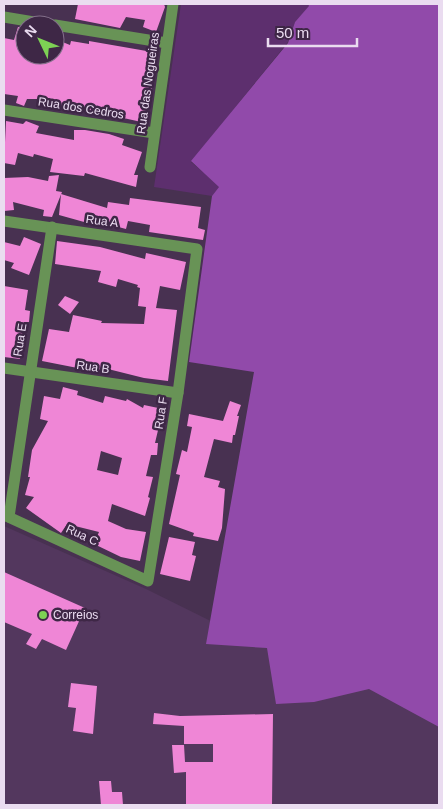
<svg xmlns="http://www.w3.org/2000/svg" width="443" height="809" font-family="Arial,sans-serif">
  <rect width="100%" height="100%" fill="#483151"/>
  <polygon fill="#53375e" points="4,526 146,589 235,633 439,697 439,805 4,805"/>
  <polygon fill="#5d2f6e" points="181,4 308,4 310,6 295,22 288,42 191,162 220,186 212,196 154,187"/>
  <polygon fill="#914aaa" points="308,4 439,4 439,727 369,689 314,702 276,704 267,648 206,644 254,372 189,362 212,196 219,187 191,161 288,43 295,22 309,6"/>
  <g fill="#ef86d6" fill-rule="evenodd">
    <polygon points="78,4 164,4 165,7 156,32 143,27 145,20 126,17 120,28 75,19"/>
    <polygon points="18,27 25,28 25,55 55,55 55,39 70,45 71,41 89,44 89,41 158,53 146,123 78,108 77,111 59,108 60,104 44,99 27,99 24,106 16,103 18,96 4,94 4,38 14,40"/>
    <polygon points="6,121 23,124 26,121 39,126 36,133 74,140 74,130 85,130 109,134 124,139 122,145 142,152 134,175 138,175 136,187 85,173 84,176 50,172 53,159 34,154 33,157 18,153 15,165 4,163"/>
    <polygon points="59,175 56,191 62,192 52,217 43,216 44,210 13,202 14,210 4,211 4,178 28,177 48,181 49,176"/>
    <polygon points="61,194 107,208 108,202 129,205 130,198 201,207 198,228 205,230 203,240 149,232 150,225 128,221 126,229 103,223 102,227 59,215"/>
    <polygon points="24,237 41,244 29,275 11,268 14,263 4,260 4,242 20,246"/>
    <polygon points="57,241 100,247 145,259 146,253 186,262 180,290 160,286 156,308 177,310 168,381 144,378 104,368 103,373 42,361 49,329 69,332 73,315 102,321 101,323 144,324 146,307 138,306 140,288 137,287 138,285 118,279 116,287 98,282 101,271 55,264"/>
    <polygon points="4,286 28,290 25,310 30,311 29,322 24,322 20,359 4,357"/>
    <polygon points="65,296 79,302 70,314 58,305"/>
    <path d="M63,387L78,391L77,395L103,403L105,396L126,401L127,399L143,408L144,405L163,409L155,443H158L157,455H151L146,476L153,477L148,497L150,498L145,516L112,504L108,521L126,529L146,532L140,561L121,557L94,544L99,532L67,524L61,533L26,508L34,497L25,495L30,477H28L32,450L48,421L40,419L44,396L60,399ZM101,451L122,458L118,475L97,470Z"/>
    <polygon points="230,401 241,405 237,416 239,416 235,435 233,435 232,443 214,439 204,477 220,481 218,487 225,489 222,528 218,541 193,536 194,533 169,524 180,475 176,474 182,450 187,452 192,427 187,426 189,414 223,421"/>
    <polygon points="169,537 195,542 192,555 196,556 190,581 160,574"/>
    <polygon points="4,572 85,608 66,650 42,639 36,649 26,644 32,634 4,622"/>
    <polygon points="71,683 97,686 93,734 73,731 76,708 68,707"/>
    <polygon points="154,713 180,716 273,714 272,805 186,805 186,772 174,773 172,745 184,745 185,762 213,762 213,744 184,744 184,726 153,724"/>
    <polygon points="99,781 111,781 112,792 122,792 123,805 101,805"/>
  </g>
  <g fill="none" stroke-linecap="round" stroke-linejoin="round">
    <g stroke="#689356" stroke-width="11">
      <polyline points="4,17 52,25"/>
      <polyline points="55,25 167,43"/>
      <polyline points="4,110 154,133"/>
      <polyline points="150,167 173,4"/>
      <polyline points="4,221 197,249 178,393 148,581 4,515"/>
      <polyline points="4,368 178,393"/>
      <polyline points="9,517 52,227"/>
    </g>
  </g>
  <circle fill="#7dd154" stroke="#3e2746" stroke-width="2" cx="43" cy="615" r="5"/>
  <g text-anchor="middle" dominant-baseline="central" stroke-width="5" stroke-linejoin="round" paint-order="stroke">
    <g font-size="12" fill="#eadcf0" stroke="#3e2746">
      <text transform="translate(148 83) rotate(-82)">Rua das Nogueiras</text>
      <text transform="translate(81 108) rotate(9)">Rua dos Cedros</text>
      <text transform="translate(102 221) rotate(8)">Rua A</text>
      <text transform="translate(20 340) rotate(-81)">Rua E</text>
      <text transform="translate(93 367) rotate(8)">Rua B</text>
      <text transform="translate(161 413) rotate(-81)">Rua F</text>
      <text transform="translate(82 535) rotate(25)">Rua C</text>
    </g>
    <g font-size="12" fill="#eadcf0" stroke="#3e2746" text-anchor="start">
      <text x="53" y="615">Correios</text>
    </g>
  </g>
  <rect width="443" height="809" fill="none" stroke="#eadcf0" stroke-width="10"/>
  <g transform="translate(40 40) rotate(313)"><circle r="24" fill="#3e2746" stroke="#836f8a"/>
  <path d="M0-4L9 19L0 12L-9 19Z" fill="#7dd154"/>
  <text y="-8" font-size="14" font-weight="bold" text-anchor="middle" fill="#eadcf0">N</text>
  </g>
  <path d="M268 38v8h89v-8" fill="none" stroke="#eadcf0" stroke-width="2.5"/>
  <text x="276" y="38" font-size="15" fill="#eadcf0" stroke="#3e2746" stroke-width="4" paint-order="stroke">50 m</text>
</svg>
